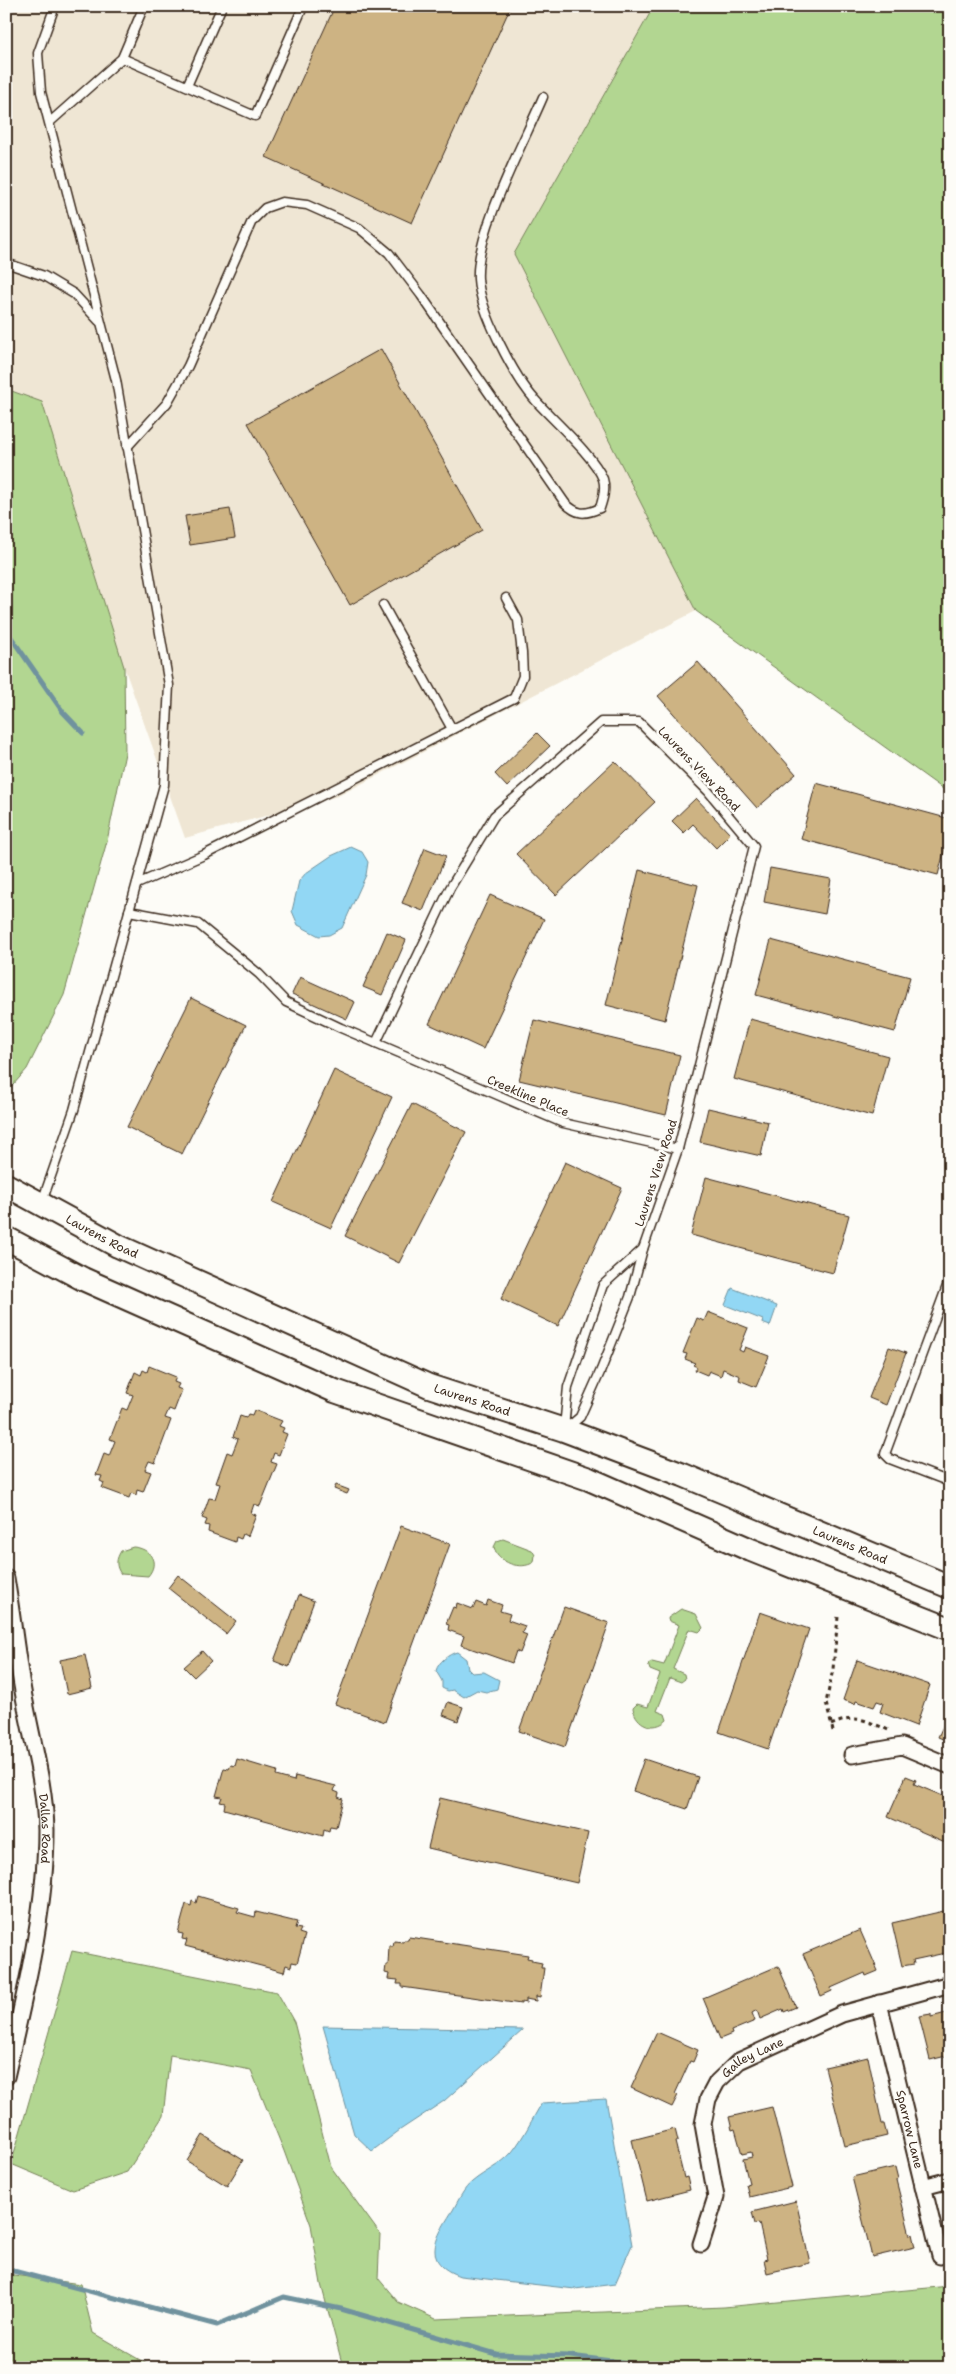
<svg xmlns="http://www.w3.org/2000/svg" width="956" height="2374" font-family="'Shantell Sans',sans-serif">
  <rect width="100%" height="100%" fill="#fdfcf7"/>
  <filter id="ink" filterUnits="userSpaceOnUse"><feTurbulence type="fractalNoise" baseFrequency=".02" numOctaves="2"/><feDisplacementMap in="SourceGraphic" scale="10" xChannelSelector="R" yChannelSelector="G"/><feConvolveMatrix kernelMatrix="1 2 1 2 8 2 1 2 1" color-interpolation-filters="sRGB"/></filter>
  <g filter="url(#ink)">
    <polygon fill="#efe6d4" points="6,6 654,6 514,254 696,611 338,796 185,838 124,667 42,402 6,389"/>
    <g fill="#b2d691" stroke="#768058">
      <polygon points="654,6 950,6 950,794 696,611 514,254"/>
      <polygon points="6,389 42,402 124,667 125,753 107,841 64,995 27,1069 6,1093"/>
      <path d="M503,1539L532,1550L535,1555L534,1562C521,1571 498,1563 494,1547L497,1541Z"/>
      <path d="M133,1547C150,1548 160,1562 148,1576L121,1574C115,1566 116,1559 121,1551Z"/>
      <path d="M681,1609L696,1614L703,1628L699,1632L689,1629L673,1669L684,1674L685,1679L681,1682L670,1678L657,1711L665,1714L667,1720C654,1732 636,1725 633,1708L637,1704L648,1707L660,1674L650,1670L648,1664L652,1662L664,1665L679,1625L669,1621L668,1618Z"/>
      <polygon points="72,1951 277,1992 294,2022 331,2167 380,2234 378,2278 398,2302 436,2319 724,2307 950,2286 950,2368 341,2368 343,2367 321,2284 311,2225 284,2151 251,2070 170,2055 163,2116 127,2172 73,2190 11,2164"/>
      <polygon points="6,2274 81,2284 93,2333 154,2368 6,2368"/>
    </g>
    <g fill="#92d7f4" stroke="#6f929e">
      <polygon points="351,847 362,852 368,862 366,875 342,928 329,935 319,936 298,925 292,911 299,881 306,873 331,856"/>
      <polygon points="732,1288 777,1306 770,1326 762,1323 763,1320 725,1305"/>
      <path d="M457,1652L466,1659L468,1669L472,1673L484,1672L499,1680L497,1689L486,1692L477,1690L464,1697L453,1690L448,1691L442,1688V1681L436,1671C438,1662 449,1654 457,1652Z"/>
      <polygon points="323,2026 523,2030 444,2101 400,2130 372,2151 354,2134"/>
      <path d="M606,2099L632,2245L615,2284L575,2289L460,2276C420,2262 436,2237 453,2210C458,2201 464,2188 472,2182C485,2171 501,2165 512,2152C524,2137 532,2119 542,2103Z"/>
    </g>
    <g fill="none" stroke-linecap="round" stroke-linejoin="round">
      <g stroke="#6f929e" stroke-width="5">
        <polyline points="6,630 63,712 83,733"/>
        <polyline points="6,2269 217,2325 284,2297 341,2309 496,2354 570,2356 670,2368"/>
      </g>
    </g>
    <g fill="#cdb383" stroke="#3b2a1e">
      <polygon points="335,6 511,6 412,223 266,157"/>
      <polygon points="381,349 482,530 350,605 248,423"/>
      <polygon points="230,509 235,538 190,545 185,516"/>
      <polygon points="698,662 796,774 757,808 658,696"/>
      <polygon points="537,733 550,746 507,787 495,774"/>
      <polygon points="615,761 655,802 556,895 516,854"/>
      <polygon points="816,783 950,819 950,829 938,875 801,839"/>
      <polygon points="696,798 730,834 716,848 693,824 684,833 672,821"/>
      <polygon points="425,848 446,856 423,911 402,903"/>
      <polygon points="770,868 831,879 825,914 764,902"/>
      <polygon points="639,870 698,885 665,1020 606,1005"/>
      <polygon points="490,895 544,919 483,1049 429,1024"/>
      <polygon points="387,932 406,940 382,995 363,987"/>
      <polygon points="771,940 910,977 895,1032 756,995"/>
      <polygon points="300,977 355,1002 347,1019 292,994"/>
      <polygon points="191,998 246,1025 182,1154 127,1127"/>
      <polygon points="750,1019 888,1056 872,1116 734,1079"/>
      <polygon points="534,1020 680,1055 666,1115 519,1080"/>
      <polygon points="334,1070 392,1097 331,1228 273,1202"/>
      <polygon points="412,1104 466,1132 399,1263 345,1236"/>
      <polygon points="708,1108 768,1122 761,1156 700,1142"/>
      <polygon points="565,1162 622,1188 558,1326 501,1299"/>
      <polygon points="706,1177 849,1215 833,1273 691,1235"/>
      <polygon points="708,1312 748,1328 739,1350 743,1352 745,1347 769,1356 756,1387 739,1380 740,1376 723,1369 721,1376 709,1371 707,1375 695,1370 697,1367 693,1365 695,1363 685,1359 687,1354 683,1353 697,1318 704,1321"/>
      <polygon points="889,1347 906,1353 886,1405 869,1398"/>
      <polygon points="149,1366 176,1377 174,1382 179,1384 177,1388 182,1390 174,1411 169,1409 165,1418 171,1420 155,1463 149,1461 145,1470 151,1472 143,1492 137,1490 136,1495 131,1493 129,1498 102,1488 104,1483 100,1481 102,1476 96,1475 104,1454 109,1456 115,1441 110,1439 122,1408 127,1410 133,1395 127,1393 135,1372 141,1375 143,1370 147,1372"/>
      <polygon points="254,1410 282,1421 279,1426 284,1428 282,1432 287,1434 279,1455 274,1453 271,1462 277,1464 260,1506 254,1504 251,1513 256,1515 248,1536 243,1534 241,1539 236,1537 235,1542 208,1532 209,1526 205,1525 207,1520 202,1518 209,1498 215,1499 220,1484 216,1483 227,1452 232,1454 238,1439 233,1437 240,1416 246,1418 248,1414 252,1415"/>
      <polygon points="336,1485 349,1490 347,1494 334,1489"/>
      <polygon points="401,1526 450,1544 385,1722 335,1704"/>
      <polygon points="178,1575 236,1621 226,1634 168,1588"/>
      <polygon points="299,1595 314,1601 289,1667 274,1661"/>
      <polygon points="488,1600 502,1605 500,1611 510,1614 508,1620 525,1626 522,1633 527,1635 520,1653 516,1651 512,1663 461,1645 464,1636 448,1630 449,1625 446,1624 453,1607 456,1608 457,1603 473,1609 476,1602 486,1606"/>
      <polygon points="564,1607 609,1623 565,1747 519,1731"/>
      <polygon points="760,1612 809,1629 768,1749 719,1732"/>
      <polygon points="202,1651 211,1661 194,1677 184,1667"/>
      <polygon points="85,1655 92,1688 67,1694 60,1660"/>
      <polygon points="857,1660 930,1685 916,1726 880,1712 883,1703 877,1701 874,1707 856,1701 855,1704 843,1700"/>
      <polygon points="448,1702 463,1707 458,1721 443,1715"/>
      <polygon points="950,1711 950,1742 938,1737"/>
      <polygon points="237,1759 277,1771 276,1776 294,1781 295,1776 336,1786 334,1791 339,1793 338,1797 343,1799 336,1827 330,1826 329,1831 324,1829 323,1836 224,1809 225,1803 220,1802 222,1797 216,1796 224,1768 229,1769 231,1765 235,1766"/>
      <polygon points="644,1759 698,1777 687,1809 633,1791"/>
      <polygon points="906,1776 916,1780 914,1784 950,1799 950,1831 945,1842 888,1817"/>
      <polygon points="440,1798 588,1833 577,1883 428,1848"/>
      <polygon points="198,1896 239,1908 237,1912 255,1917 256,1912 297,1922 295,1928 301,1929 299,1933 305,1935 297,1963 292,1962 291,1967 286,1965 284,1972 185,1946 187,1940 182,1939 183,1934 178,1933 186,1904 191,1906 192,1901 196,1903"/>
      <polygon points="948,1910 950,1952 913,1960 914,1964 902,1966 892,1923"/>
      <polygon points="860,1930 878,1971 866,1976 865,1973 831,1988 832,1991 821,1996 803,1954"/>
      <polygon points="409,1937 528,1955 527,1958 532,1959 532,1961 542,1963 541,1968 544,1968 540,1997 536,1996 536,2001 526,1999 526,2003 521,2002 521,2004 402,1987 402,1984 397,1984 398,1980 388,1979 389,1974 385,1973 386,1965 388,1965 389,1946 393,1946 394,1941 403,1942 404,1940 408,1940"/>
      <polygon points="778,1966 796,2007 784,2012 783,2009 760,2019 757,2010 752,2013 755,2021 731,2031 732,2034 720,2039 703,1998"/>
      <polygon points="950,2012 950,2055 930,2060 919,2016 931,2014 931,2017"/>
      <polygon points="657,2032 698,2050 693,2062 690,2061 675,2094 678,2095 672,2107 631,2088"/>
      <polygon points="868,2057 882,2124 884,2124 887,2136 845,2146 825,2067"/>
      <polygon points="950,2106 950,2122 946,2107"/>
      <polygon points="772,2107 792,2187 749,2197 746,2184 749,2183 743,2159 752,2157 751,2152 742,2154 735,2129 732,2130 729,2117"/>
      <polygon points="675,2129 678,2141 675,2142 684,2178 687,2177 690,2190 647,2201 632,2140"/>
      <polygon points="203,2135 243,2160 227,2186 187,2161"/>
      <polygon points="895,2167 898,2179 896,2180 910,2235 912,2234 915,2247 872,2257 852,2177"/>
      <polygon points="796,2201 810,2263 767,2273 764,2260 767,2259 759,2223 755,2224 752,2212"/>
    </g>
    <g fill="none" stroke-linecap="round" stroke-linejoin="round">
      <defs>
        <g id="service">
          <polyline points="122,58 255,116 303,7 301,6"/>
          <polyline points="187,86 222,6"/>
          <polyline points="50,122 122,58 144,6"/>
          <polyline points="6,263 44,276 74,294 99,321"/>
          <path d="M127,447L167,403L188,366L252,221L265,208L282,202L307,205L359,228L389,253L421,295L565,503C577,515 585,515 600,508C603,499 606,489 603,479C594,456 553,420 536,401C514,377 480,311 478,279C475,233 524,142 543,97"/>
          <polyline points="383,605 452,729"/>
          <polyline points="137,884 204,855 514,698 523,676 522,653 518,620 506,598"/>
          <polyline points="129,911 198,924 259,974 286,1002 341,1028 563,1123 678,1149"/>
          <polyline points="376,1043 450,888 494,816 601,722 639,722 708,791 754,846 678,1149 643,1249 630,1297 601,1370 580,1417 567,1428"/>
          <polyline points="42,1202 74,1110 164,785 169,685 116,380 41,92 38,53 55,6"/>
          <polyline points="950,1278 885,1454 890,1459 950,1482"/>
          <polyline points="564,1428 568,1387 603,1285 643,1249"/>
        </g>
        <g id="minor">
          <path id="s1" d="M6,1578C13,1619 17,1661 25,1702C33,1744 45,1787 46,1830C46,1913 24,1997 6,2077"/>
          <polyline points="852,1755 902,1746 950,1766"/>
          <path id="s2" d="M879,2003L940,2256"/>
          <polyline points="923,2187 950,2180"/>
          <path id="s3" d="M701,2244L716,2197L703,2124L708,2099L717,2082L739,2061L842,2014L950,1984"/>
        </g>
        <g id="primary">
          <path id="s4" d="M6,1185L118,1246L429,1386L564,1430L683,1475L950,1587"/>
          <polyline points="6,1238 83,1279 335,1391 589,1479 751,1550 950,1629"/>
        </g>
      </defs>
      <use href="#service" stroke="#3b2a1e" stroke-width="11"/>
      <use href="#minor" stroke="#3b2a1e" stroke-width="19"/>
      <use href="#primary" stroke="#3b2a1e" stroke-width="26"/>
      <g stroke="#3b2a1e" stroke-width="3" stroke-dasharray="4 4" stroke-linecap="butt">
        <path d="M831,1725C858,1713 866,1721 891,1731"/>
        <polyline points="833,1731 826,1703 833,1669 838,1617"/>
      </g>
      <use href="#service" stroke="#fdfcf7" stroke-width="8"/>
      <use href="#minor" stroke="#fdfcf7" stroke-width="15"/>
      <use href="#primary" stroke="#fdfcf7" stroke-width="22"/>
    </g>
  </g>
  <g text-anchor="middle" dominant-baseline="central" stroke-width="5" stroke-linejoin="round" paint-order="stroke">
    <g font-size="12" fill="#3b2a1e" stroke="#fdfcf7">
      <text transform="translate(699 769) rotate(46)">Laurens View Road</text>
      <text transform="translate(528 1096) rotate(23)">Creekline Place</text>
      <text transform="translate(656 1173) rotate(-72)">Laurens View Road</text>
      <text stroke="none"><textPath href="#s4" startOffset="109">Laurens Road</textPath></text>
      <text stroke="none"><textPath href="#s4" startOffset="514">Laurens Road</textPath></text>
      <text stroke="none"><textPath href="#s4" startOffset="919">Laurens Road</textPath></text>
      <text stroke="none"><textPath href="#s1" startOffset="254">Dallas Road</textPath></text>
      <text stroke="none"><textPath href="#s3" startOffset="212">Galley Lane</textPath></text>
      <text stroke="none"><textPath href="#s2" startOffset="130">Sparrow Lane</textPath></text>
    </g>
  </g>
  <rect width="956" height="2374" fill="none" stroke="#fdfcf7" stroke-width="25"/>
  <rect x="12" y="12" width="931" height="2349" fill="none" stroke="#3b2a1e" stroke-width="2" filter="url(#ink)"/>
</svg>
